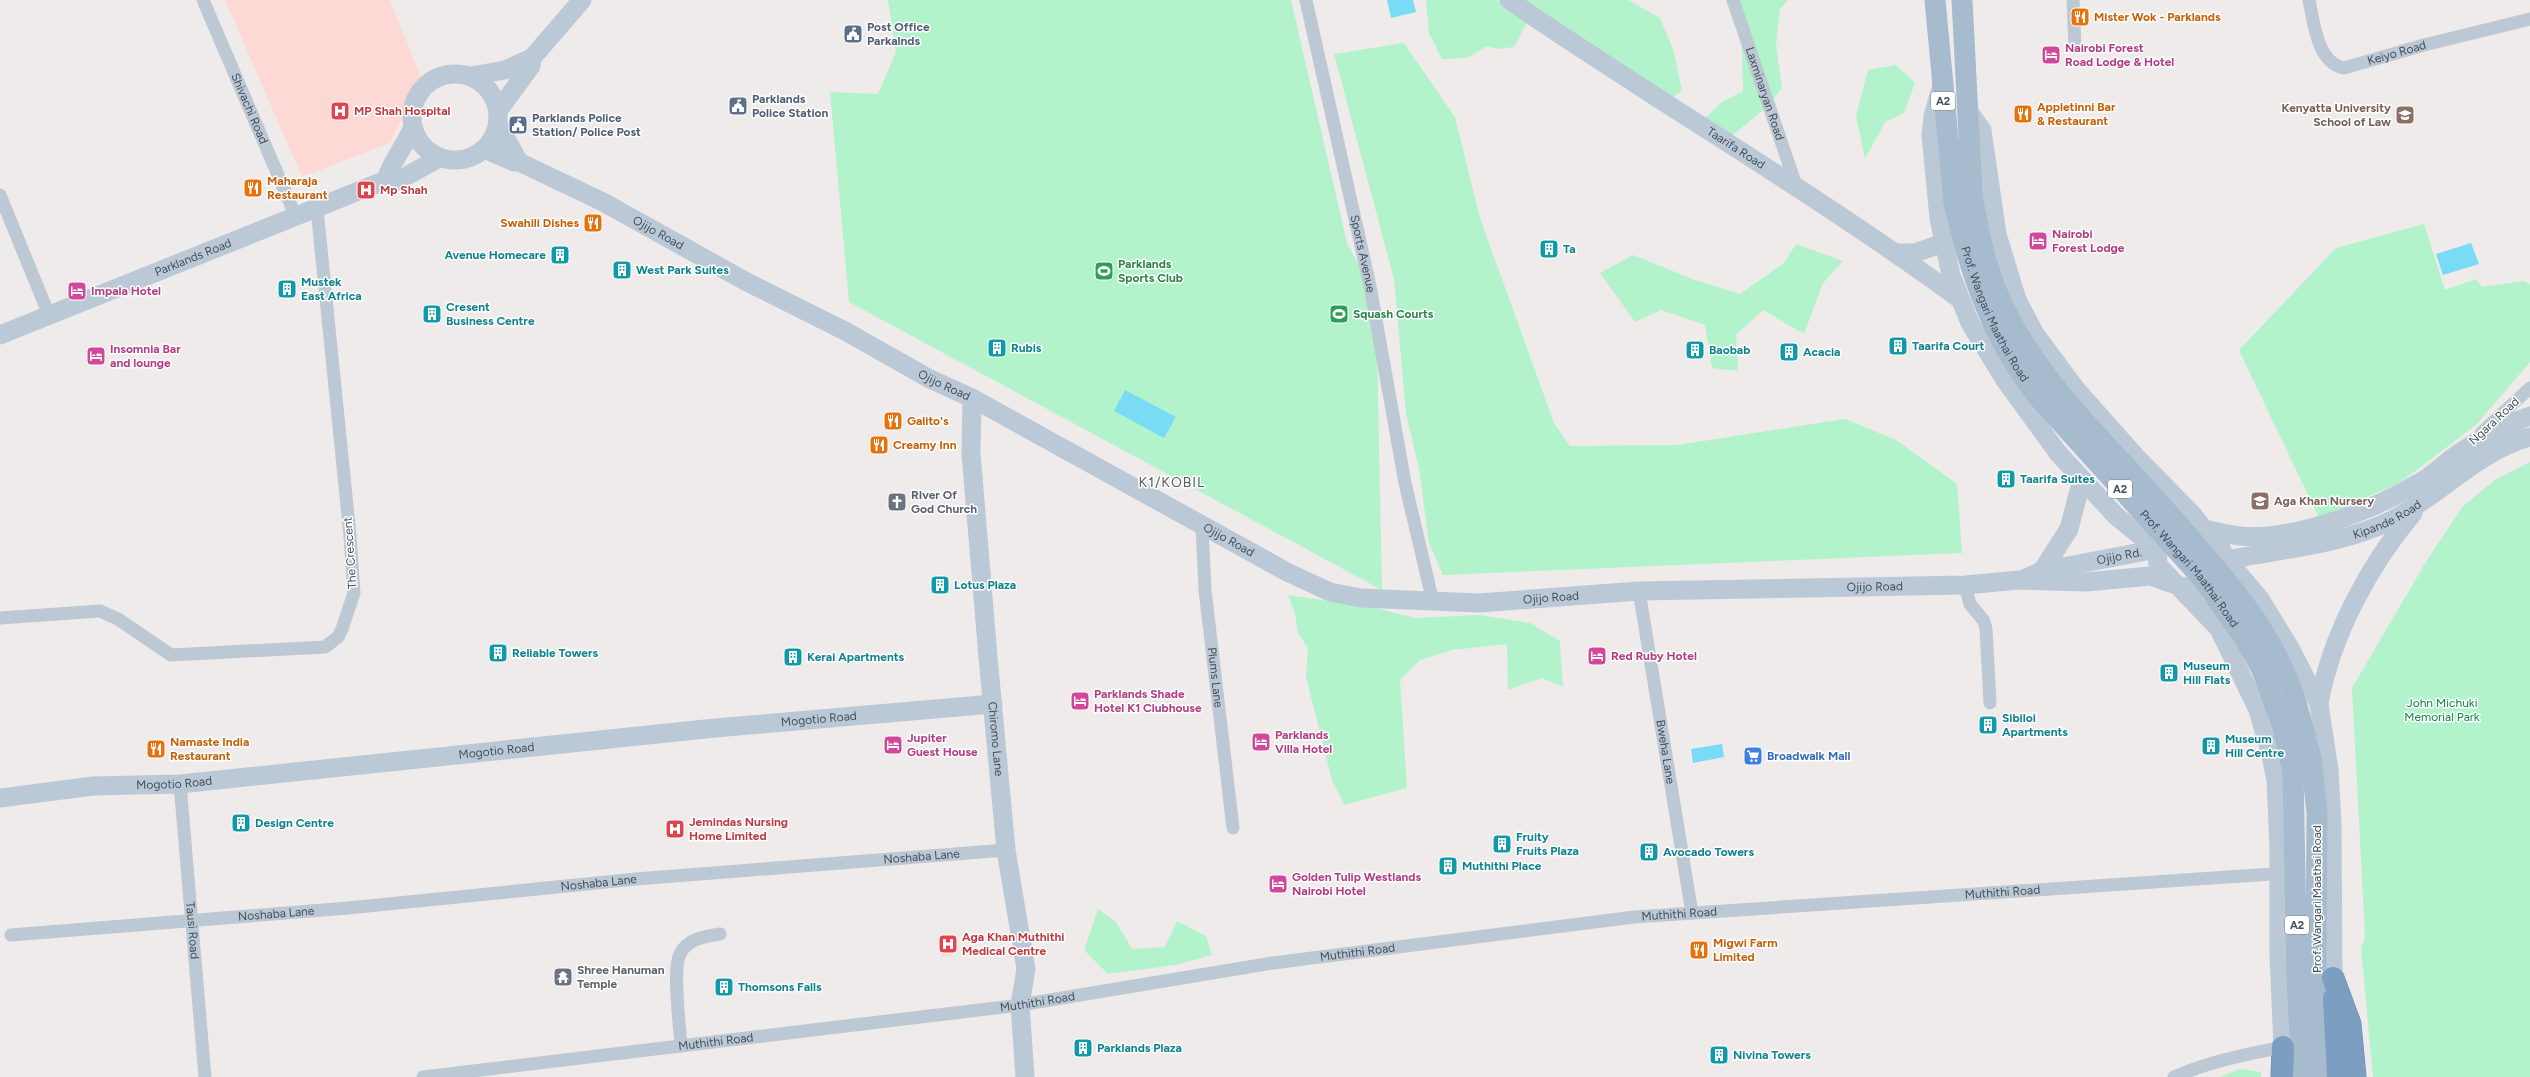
<svg xmlns="http://www.w3.org/2000/svg" width="2530" height="1077" font-family="Figtree,sans-serif">
  <rect width="100%" height="100%" fill="#efebeb"/>
  <g fill="#fdd9d6">
    <polygon points="225,0 390,0 422,79 390,143 302,177"/>
    <polygon points="947,936 956,936 959,950 951,952 952,955 942,957 937,938"/>
  </g>
  <g fill="#b2f3cb">
    <polygon points="888,0 1291,0 1347,243 1376,299 1382,590 849,302 830,92 878,94 896,52"/>
    <polygon points="1426,0 1497,0 1527,22 1514,47 1498,49 1487,46 1467,58 1442,59 1429,33"/>
    <polygon points="1525,0 1628,0 1660,18 1674,52 1682,91 1654,108"/>
    <polygon points="1731,0 1788,0 1780,9 1776,45 1782,88 1767,107 1719,146 1691,131 1722,102 1743,91 1742,45"/>
    <polygon points="1404,43 1455,117 1480,218 1554,423 1570,446 1677,445 1845,419 1896,440 1957,484 1962,553 1443,575 1429,543 1419,469 1406,414 1394,279 1334,54"/>
    <polygon points="1896,65 1915,83 1904,113 1885,122 1865,159 1856,116 1868,70"/>
    <polygon points="2424,224 2445,290 2476,279 2482,287 2524,281 2530,284 2530,362 2476,425 2401,482 2319,518 2239,350 2336,248"/>
    <polygon points="1796,244 1843,261 1823,283 1804,334 1763,310 1736,335 1738,371 1712,368 1705,325 1661,310 1635,322 1600,273 1633,255 1695,280 1740,294 1784,263"/>
    <polygon points="2530,462 2530,1077 2373,1077 2361,948 2365,936 2352,688 2427,560 2463,506 2495,480"/>
    <polygon points="1288,595 1371,607 1416,618 1479,615 1530,623 1560,641 1563,687 1542,678 1508,690 1507,644 1452,650 1420,660 1400,680 1407,788 1344,805 1332,780 1306,677 1308,648 1298,633 1295,613"/>
    <polygon points="1098,909 1116,922 1132,949 1165,947 1177,921 1206,936 1212,955 1175,965 1108,974 1084,950"/>
    <polygon points="2240,1069 2261,1072 2261,1077 2219,1077"/>
  </g>
  <g fill="#7adbf6">
    <polygon points="1387,0 1413,0 1416,12 1391,18"/>
    <polygon points="2471,243 2479,264 2443,275 2436,254"/>
    <polygon points="1125,390 1176,417 1164,438 1114,411"/>
    <polygon points="1722,744 1724,757 1693,763 1691,749"/>
  </g>
  <g fill="none" stroke-linecap="round" stroke-linejoin="round">
    <defs>
      <g id="highway">
        <polyline points="2333,978 2350,1024 2355,1077"/>
        <polyline points="2334,998 2338,1077"/>
        <polyline points="2282,1077 2283,1047"/>
      </g>
    </defs>
    <use href="#highway" stroke="#6788ad" stroke-width="23"/>
    <g stroke="#bcc8d3" stroke-width="13">
      <path id="s1" d="M203,0L296,217"/>
      <path id="s2" d="M1306,0L1370,286L1405,483L1433,602"/>
      <path id="s3" d="M1733,0L1797,188"/>
      <polyline points="2073,0 2075,47"/>
      <path id="s4" d="M2309,0C2314,23 2317,63 2344,68L2424,45L2530,19"/>
      <polyline points="0,195 49,315"/>
      <polyline points="2481,433 2530,388"/>
      <path id="s5" d="M1202,526L1205,590L1233,828"/>
      <polyline points="1965,585 1970,604 1984,621 1986,629 1990,703"/>
      <path id="s6" d="M1639,591L1692,913"/>
      <polyline points="0,618 100,611 118,619 171,655 325,647 338,637 342,629 354,593 350,536 317,209"/>
      <path id="s7" d="M180,784L205,1077"/>
      <path id="s8" d="M11,935L348,908L636,879L1006,850"/>
      <path d="M681,1046C680,1027 672,969 680,954C687,939 705,936 720,934"/>
      <path id="s9" d="M423,1077L1020,1005L1273,963L1634,917L2287,873"/>
      <path d="M2174,1077C2211,1061 2244,1055 2283,1047"/>
    </g>
    <g stroke="#bbc9d7" stroke-width="19">
      <path id="s10" d="M1509,0C1658,102 1815,193 1961,300"/>
      <circle cx="455" cy="117" r="43"/>
      <polyline points="471,76 505,70 532,58"/>
      <polyline points="1942,85 1933,116 1931,135 1939,218 1951,275 1970,323 2005,380 2058,453 2116,516 2157,549 2158,565 2219,629 2258,710 2270,751 2276,780 2279,847 2279,956 2283,1047"/>
      <polyline points="1966,108 1982,130 1997,234 2017,300 2035,334 2075,388 2138,459 2193,515 2203,528 2215,537 2227,560 2260,599 2290,648 2319,704 2329,770 2332,821 2333,978"/>
      <polyline points="498,111 531,66 532,58 582,0"/>
      <polyline points="498,124 519,162"/>
      <path id="s11" d="M484,149L514,162H519L603,202L745,281L845,331L930,379L972,398L1287,572L1330,592L1361,598L1479,603L1639,591L1965,585L2019,580L2086,582L2150,576L2179,586L2199,589L2215,581L2223,572L2227,560"/>
      <path d="M386,180C388,168 407,142 413,127"/>
      <polyline points="1895,253 1915,253 1943,243"/>
      <path id="s12" d="M0,335L386,180L394,183L439,158"/>
      <path id="s13" d="M972,398L971,453L988,657L1006,850L1026,969L1020,1005L1025,1077"/>
      <path d="M2204,529C2216,531 2228,535 2240,536C2296,541 2376,509 2424,480C2436,472 2446,462 2458,454C2481,438 2504,425 2530,416"/>
      <path id="s14" d="M2227,560C2281,549 2342,545 2392,520C2439,496 2478,451 2530,437"/>
      <polyline points="2042,571 2069,529 2082,479"/>
      <path id="s15" d="M2026,578L2042,571L2157,549L2159,541"/>
      <path d="M2319,704C2331,636 2369,565 2413,513"/>
      <path id="s16" d="M0,798L93,786L180,784L715,728L993,704"/>
    </g>
    <g stroke="#a7bbce" stroke-width="21">
      <polyline points="1935,0 1954,202"/>
      <polyline points="1962,0 1972,194"/>
      <polyline points="2311,758 2317,812 2316,964 2321,1077"/>
      <polyline points="2293,772 2297,980 2302,1077"/>
    </g>
    <use href="#highway" stroke="#7c9ec1" stroke-width="22"/>
    <g stroke="#a7bbce" stroke-width="21">
      <path d="M1972,194C1978,233 1987,274 2005,310C2033,366 2074,411 2117,457C2146,488 2175,520 2202,552C2233,588 2265,627 2284,671C2297,699 2303,729 2311,758"/>
      <path id="s17" d="M1954,202C1970,274 1993,341 2040,399L2202,578L2245,639L2262,670L2283,727L2293,772"/>
    </g>
  </g>
  <defs>
    <symbol id="restaurant-square" viewBox="-11 -11 22 22"><rect x="-9" y="-9" width="18" height="18" rx="4" fill="#e8710a" stroke="#fff"/><path d="M-5-6h1v4h1v-4h1v4h1v-4h1v5L-1.5 .5V6h-2V.5L-5-1ZM5-6V6H3V1.5H1.5Q1.5-4 5-6Z" fill="#fff"/></symbol>
    <symbol id="civic-square" viewBox="-11 -11 22 22"><rect x="-9" y="-9" width="18" height="18" rx="4" fill="#5c6f8a" stroke="#fff"/><path d="M-.6-6.5H3V-4.5H.6V-3L4-1V1h2V6H-6V1h2V-1L-.6-3ZM-1.2 2.5V6h2.4V2.5Z" fill="#fff"/></symbol>
    <symbol id="hotel-square" viewBox="-11 -11 22 22"><rect x="-9" y="-9" width="18" height="18" rx="4" fill="#d1479c" stroke="#fff"/><path d="M-6-4.5h1.5V1H6V5H4.5V3h-9V5H-6ZM-4 0a1.8 1.8 0 1 1 3.6 0ZM.5 0V-2.5h3Q6-2.5 6 0Z" fill="#fff"/></symbol>
    <symbol id="hospital-square" viewBox="-11 -11 22 22"><rect x="-9" y="-9" width="18" height="18" rx="4" fill="#e0444e" stroke="#fff"/><path d="M-5-5h3v3.5h4V-5h3V5h-3V1.5h-4V5h-3Z" fill="#fff"/></symbol>
    <symbol id="school-square" viewBox="-11 -11 22 22"><rect x="-9" y="-9" width="18" height="18" rx="4" fill="#8d6e63" stroke="#fff"/><path d="M0-5L7-2L0 1L-7-2ZM-4 1L0 2.5L4 1V4Q0 6-4 4Z" fill="#fff"/></symbol>
    <symbol id="building-square" viewBox="-11 -11 22 22"><rect x="-9" y="-9" width="18" height="18" rx="4" fill="#0f9aa8" stroke="#fff"/><path d="M-4-6H4V6H1V3H-1V6H-4ZM-2.5-4.3h1.7v1.8h-1.7ZM.8-4.3h1.7v1.8H.8ZM-2.5-1h1.7V.8h-1.7ZM.8-1h1.7V.8H.8Z" fill="#fff"/></symbol>
    <symbol id="stadium-square" viewBox="-11 -11 22 22"><rect x="-9" y="-9" width="18" height="18" rx="4" fill="#2e9e5b" stroke="#fff"/><path d="M0-5a6.5 5 0 1 0 0 10a6.5 5 0 1 0 0-10ZM-3.5-1.8h7v3.6h-7Z" fill="#fff"/></symbol>
    <symbol id="church-square" viewBox="-11 -11 22 22"><rect x="-9" y="-9" width="18" height="18" rx="4" fill="#6b7280" stroke="#fff"/><path d="M-1.2-6h2.4v3.5h3.3v2.4h-3.3V6h-2.4V-.1h-3.3v-2.4h3.3Z" fill="#fff"/></symbol>
    <symbol id="supermarket-square" viewBox="-11 -11 22 22"><rect x="-9" y="-9" width="18" height="18" rx="4" fill="#3f7fe0" stroke="#fff"/><path d="M-6-5.5h2.5l.6 2H6L4.5 2H-2.5L-4.4-4H-6ZM-1.5 3.2a1.3 1.3 0 1 0 .1 0ZM3 3.2a1.3 1.3 0 1 0 .1 0Z" fill="#fff"/></symbol>
    <symbol id="temple-square" viewBox="-11 -11 22 22"><rect x="-9" y="-9" width="18" height="18" rx="4" fill="#6b7280" stroke="#fff"/><path d="M0-6L5-2H3V0L6.5 2.5H4V6H1.5V3h-3V6H-4V2.5H-6.5L-3 0V-2H-5Z" fill="#fff"/></symbol>
  </defs>
  <g fill-rule="evenodd">
    <use href="#restaurant-square" x="2069" y="6" width="22" height="22"/>
    <use href="#civic-square" x="842" y="23" width="22" height="22"/>
    <use href="#hotel-square" x="2040" y="44" width="22" height="22"/>
    <use href="#civic-square" x="727" y="95" width="22" height="22"/>
    <use href="#hospital-square" x="329" y="100" width="22" height="22"/>
    <use href="#restaurant-square" x="2012" y="103" width="22" height="22"/>
    <use href="#school-square" x="2394" y="104" width="22" height="22"/>
    <use href="#civic-square" x="507" y="114" width="22" height="22"/>
    <use href="#restaurant-square" x="242" y="177" width="22" height="22"/>
    <use href="#hospital-square" x="355" y="179" width="22" height="22"/>
    <use href="#restaurant-square" x="582" y="212" width="22" height="22"/>
    <use href="#hotel-square" x="2027" y="230" width="22" height="22"/>
    <use href="#building-square" x="1538" y="238" width="22" height="22"/>
    <use href="#building-square" x="549" y="244" width="22" height="22"/>
    <use href="#building-square" x="611" y="259" width="22" height="22"/>
    <use href="#stadium-square" x="1093" y="260" width="22" height="22"/>
    <use href="#building-square" x="276" y="278" width="22" height="22"/>
    <use href="#hotel-square" x="66" y="280" width="22" height="22"/>
    <use href="#building-square" x="421" y="303" width="22" height="22"/>
    <use href="#stadium-square" x="1328" y="303" width="22" height="22"/>
    <use href="#building-square" x="1887" y="335" width="22" height="22"/>
    <use href="#building-square" x="986" y="337" width="22" height="22"/>
    <use href="#building-square" x="1684" y="339" width="22" height="22"/>
    <use href="#building-square" x="1778" y="341" width="22" height="22"/>
    <use href="#hotel-square" x="85" y="345" width="22" height="22"/>
    <use href="#restaurant-square" x="882" y="410" width="22" height="22"/>
    <use href="#restaurant-square" x="868" y="434" width="22" height="22"/>
    <use href="#building-square" x="1995" y="468" width="22" height="22"/>
    <use href="#school-square" x="2249" y="490" width="22" height="22"/>
    <use href="#church-square" x="886" y="491" width="22" height="22"/>
    <use href="#building-square" x="929" y="574" width="22" height="22"/>
    <use href="#building-square" x="487" y="642" width="22" height="22"/>
    <use href="#hotel-square" x="1586" y="645" width="22" height="22"/>
    <use href="#building-square" x="782" y="646" width="22" height="22"/>
    <use href="#building-square" x="2158" y="662" width="22" height="22"/>
    <use href="#hotel-square" x="1069" y="690" width="22" height="22"/>
    <use href="#building-square" x="1977" y="714" width="22" height="22"/>
    <use href="#hotel-square" x="1250" y="731" width="22" height="22"/>
    <use href="#hotel-square" x="882" y="734" width="22" height="22"/>
    <use href="#building-square" x="2200" y="735" width="22" height="22"/>
    <use href="#restaurant-square" x="145" y="738" width="22" height="22"/>
    <use href="#supermarket-square" x="1742" y="745" width="22" height="22"/>
    <use href="#building-square" x="230" y="812" width="22" height="22"/>
    <use href="#hospital-square" x="664" y="818" width="22" height="22"/>
    <use href="#building-square" x="1491" y="833" width="22" height="22"/>
    <use href="#building-square" x="1638" y="841" width="22" height="22"/>
    <use href="#building-square" x="1437" y="855" width="22" height="22"/>
    <use href="#hotel-square" x="1267" y="873" width="22" height="22"/>
    <use href="#hospital-square" x="937" y="933" width="22" height="22"/>
    <use href="#restaurant-square" x="1688" y="939" width="22" height="22"/>
    <use href="#temple-square" x="552" y="966" width="22" height="22"/>
    <use href="#building-square" x="713" y="976" width="22" height="22"/>
    <use href="#building-square" x="1072" y="1037" width="22" height="22"/>
    <use href="#building-square" x="1708" y="1044" width="22" height="22"/>
  </g>
  <g text-anchor="middle" dominant-baseline="central" stroke-width="3" stroke-linejoin="round" paint-order="stroke">
    <g fill="#fff" stroke="#7b848c" stroke-width="1">
      <rect x="1931" y="92" width="24" height="18" rx="3"/>
      <rect x="2108" y="480" width="24" height="18" rx="3"/>
      <rect x="2285" y="916" width="24" height="18" rx="3"/>
    </g>
    <g font-size="11" font-weight="bold" fill="#424f5b">
      <text x="1943" y="101">A2</text>
      <text x="2120" y="489">A2</text>
      <text x="2297" y="925">A2</text>
    </g>
    <g font-size="12" font-weight="bold" fill="#c56008" stroke="#fff" text-anchor="start">
      <text x="2094" y="17">Mister Wok - Parklands</text>
      <text x="2037" y="107">Appletinni Bar<tspan x="2037" dy="14">&amp; Restaurant</tspan></text>
      <text x="267" y="181">Maharaja<tspan x="267" dy="14">Restaurant</tspan></text>
      <text x="579" y="223" text-anchor="end">Swahili Dishes</text>
      <text x="907" y="421">Galito's</text>
      <text x="893" y="445">Creamy Inn</text>
      <text x="170" y="742">Namaste India<tspan x="170" dy="14">Restaurant</tspan></text>
      <text x="1713" y="943">Migwi Farm<tspan x="1713" dy="14">Limited</tspan></text>
    </g>
    <g font-size="12" font-weight="bold" fill="#4e5e75" stroke="#fff" text-anchor="start">
      <text x="867" y="27">Post Office<tspan x="867" dy="14">Parkalnds</tspan></text>
      <text x="752" y="99">Parklands<tspan x="752" dy="14">Police Station</tspan></text>
      <text x="532" y="118">Parklands Police<tspan x="532" dy="14">Station/ Police Post</tspan></text>
    </g>
    <g font-size="12" font-weight="bold" fill="#b23c85" stroke="#fff" text-anchor="start">
      <text x="2065" y="48">Nairobi Forest<tspan x="2065" dy="14">Road Lodge &amp; Hotel</tspan></text>
      <text x="2052" y="234">Nairobi<tspan x="2052" dy="14">Forest Lodge</tspan></text>
      <text x="91" y="291">Impala Hotel</text>
      <text x="110" y="349">Insomnia Bar<tspan x="110" dy="14">and lounge</tspan></text>
      <text x="1611" y="656">Red Ruby Hotel</text>
      <text x="1094" y="694">Parklands Shade<tspan x="1094" dy="14">Hotel K1 Clubhouse</tspan></text>
      <text x="1275" y="735">Parklands<tspan x="1275" dy="14">Villa Hotel</tspan></text>
      <text x="907" y="738">Jupiter<tspan x="907" dy="14">Guest House</tspan></text>
      <text x="1292" y="877">Golden Tulip Westlands<tspan x="1292" dy="14">Nairobi Hotel</tspan></text>
    </g>
    <g font-size="12" fill="#424f5b" stroke="#fff">
      <text stroke="none"><textPath href="#s4" startOffset="136">Keiyo Road</textPath></text>
      <text stroke="none"><textPath href="#s3" startOffset="99">Laxminaryan Road</textPath></text>
      <text stroke="none"><textPath href="#s1" startOffset="118">Shivachi Road</textPath></text>
      <text stroke="none"><textPath href="#s10" startOffset="271">Taarifa Road</textPath></text>
      <text stroke="none"><textPath href="#s11" startOffset="194">Ojijo Road</textPath></text>
      <text stroke="none"><textPath href="#s2" startOffset="260">Sports Avenue</textPath></text>
      <text stroke="none"><textPath href="#s12" startOffset="208">Parklands Road</textPath></text>
      <text stroke="none"><textPath href="#s17" startOffset="120">Prof. Wangari Maathai Road</textPath></text>
      <text stroke="none"><textPath href="#s11" startOffset="518">Ojijo Road</textPath></text>
      <text transform="translate(2494 421) rotate(-43)">Ngara Road</text>
      <text stroke="none"><textPath href="#s14" startOffset="166">Kipande Road</textPath></text>
      <text stroke="none"><textPath href="#s11" startOffset="842">Ojijo Road</textPath></text>
      <text transform="translate(350 553) rotate(-94)">The Crescent</text>
      <text stroke="none"><textPath href="#s15" startOffset="96">Ojijo Rd.</textPath></text>
      <text stroke="none"><textPath href="#s17" startOffset="443">Prof. Wangari Maathai Road</textPath></text>
      <text stroke="none"><textPath href="#s11" startOffset="1502">Ojijo Road</textPath></text>
      <text stroke="none"><textPath href="#s11" startOffset="1178">Ojijo Road</textPath></text>
      <text stroke="none"><textPath href="#s5" startOffset="152">Plums Lane</textPath></text>
      <text stroke="none"><textPath href="#s16" startOffset="823">Mogotio Road</textPath></text>
      <text stroke="none"><textPath href="#s13" startOffset="342">Chiromo Lane</textPath></text>
      <text stroke="none"><textPath href="#s16" startOffset="499">Mogotio Road</textPath></text>
      <text stroke="none"><textPath href="#s6" startOffset="163">Bweha Lane</textPath></text>
      <text stroke="none"><textPath href="#s16" startOffset="175">Mogotio Road</textPath></text>
      <text stroke="none"><textPath href="#s8" startOffset="914">Noshaba Lane</textPath></text>
      <text stroke="none"><textPath href="#s8" startOffset="590">Noshaba Lane</textPath></text>
      <text stroke="none"><textPath href="#s9" startOffset="1591">Muthithi Road</textPath></text>
      <text transform="translate(2317 899) rotate(-90)">Prof. Wangari Maathai Road</text>
      <text stroke="none"><textPath href="#s8" startOffset="266">Noshaba Lane</textPath></text>
      <text stroke="none"><textPath href="#s9" startOffset="1267">Muthithi Road</textPath></text>
      <text stroke="none"><textPath href="#s7" startOffset="147">Tausi Road</textPath></text>
      <text stroke="none"><textPath href="#s9" startOffset="943">Muthithi Road</textPath></text>
      <text stroke="none"><textPath href="#s9" startOffset="619">Muthithi Road</textPath></text>
      <text stroke="none"><textPath href="#s9" startOffset="295">Muthithi Road</textPath></text>
    </g>
    <g font-size="12" font-weight="bold" fill="#785e54" stroke="#fff" text-anchor="end">
      <text x="2391" y="108">Kenyatta University<tspan x="2391" dy="14">School of Law</tspan></text>
      <text x="2274" y="501" text-anchor="start">Aga Khan Nursery</text>
    </g>
    <g font-size="12" font-weight="bold" fill="#be3a42" stroke="#fff" text-anchor="start">
      <text x="354" y="111">MP Shah Hospital</text>
      <text x="380" y="190">Mp Shah</text>
      <text x="689" y="822">Jemindas Nursing<tspan x="689" dy="14">Home Limited</tspan></text>
      <text x="962" y="937">Aga Khan Muthithi<tspan x="962" dy="14">Medical Centre</tspan></text>
    </g>
    <g font-size="12" font-weight="bold" fill="#0d838f" stroke="#fff" text-anchor="start">
      <text x="1563" y="249">Ta</text>
      <text x="546" y="255" text-anchor="end">Avenue Homecare</text>
      <text x="636" y="270">West Park Suites</text>
      <text x="301" y="282">Mustek<tspan x="301" dy="14">East Africa</tspan></text>
      <text x="446" y="307">Cresent<tspan x="446" dy="14">Business Centre</tspan></text>
      <text x="1912" y="346">Taarifa Court</text>
      <text x="1011" y="348">Rubis</text>
      <text x="1709" y="350">Baobab</text>
      <text x="1803" y="352">Acacia</text>
      <text x="2020" y="479">Taarifa Suites</text>
      <text x="954" y="585">Lotus Plaza</text>
      <text x="512" y="653">Reliable Towers</text>
      <text x="807" y="657">Kerai Apartments</text>
      <text x="2183" y="666">Museum<tspan x="2183" dy="14">Hill Flats</tspan></text>
      <text x="2002" y="718">Sibiloi<tspan x="2002" dy="14">Apartments</tspan></text>
      <text x="2225" y="739">Museum<tspan x="2225" dy="14">Hill Centre</tspan></text>
      <text x="255" y="823">Design Centre</text>
      <text x="1516" y="837">Fruity<tspan x="1516" dy="14">Fruits Plaza</tspan></text>
      <text x="1663" y="852">Avocado Towers</text>
      <text x="1462" y="866">Muthithi Place</text>
      <text x="738" y="987">Thomsons Falls</text>
      <text x="1097" y="1048">Parklands Plaza</text>
      <text x="1733" y="1055">Nivina Towers</text>
    </g>
    <g font-size="12" font-weight="bold" fill="#27864d" stroke="#fff" text-anchor="start">
      <text x="1118" y="264">Parklands<tspan x="1118" dy="14">Sports Club</tspan></text>
      <text x="1353" y="314">Squash Courts</text>
    </g>
    <g font-size="12" font-weight="bold" fill="#5b616d" stroke="#fff" text-anchor="start">
      <text x="911" y="495">RIver Of<tspan x="911" dy="14">God Church</tspan></text>
      <text x="577" y="970">Shree Hanuman<tspan x="577" dy="14">Temple</tspan></text>
    </g>
    <g font-size="12" fill="#0c8247" stroke="#fff">
      <text x="2442" y="703">John Michuki<tspan x="2442" dy="14">Memorial Park</tspan></text>
    </g>
    <g font-size="12" font-weight="bold" fill="#366cbe" stroke="#fff" text-anchor="start">
      <text x="1767" y="756">Broadwalk Mall</text>
    </g>
    <g font-size="14" letter-spacing="1" fill="#575c61" stroke="#fff">
      <text x="1172" y="482">K1/KOBIL</text>
    </g>
  </g>
</svg>
